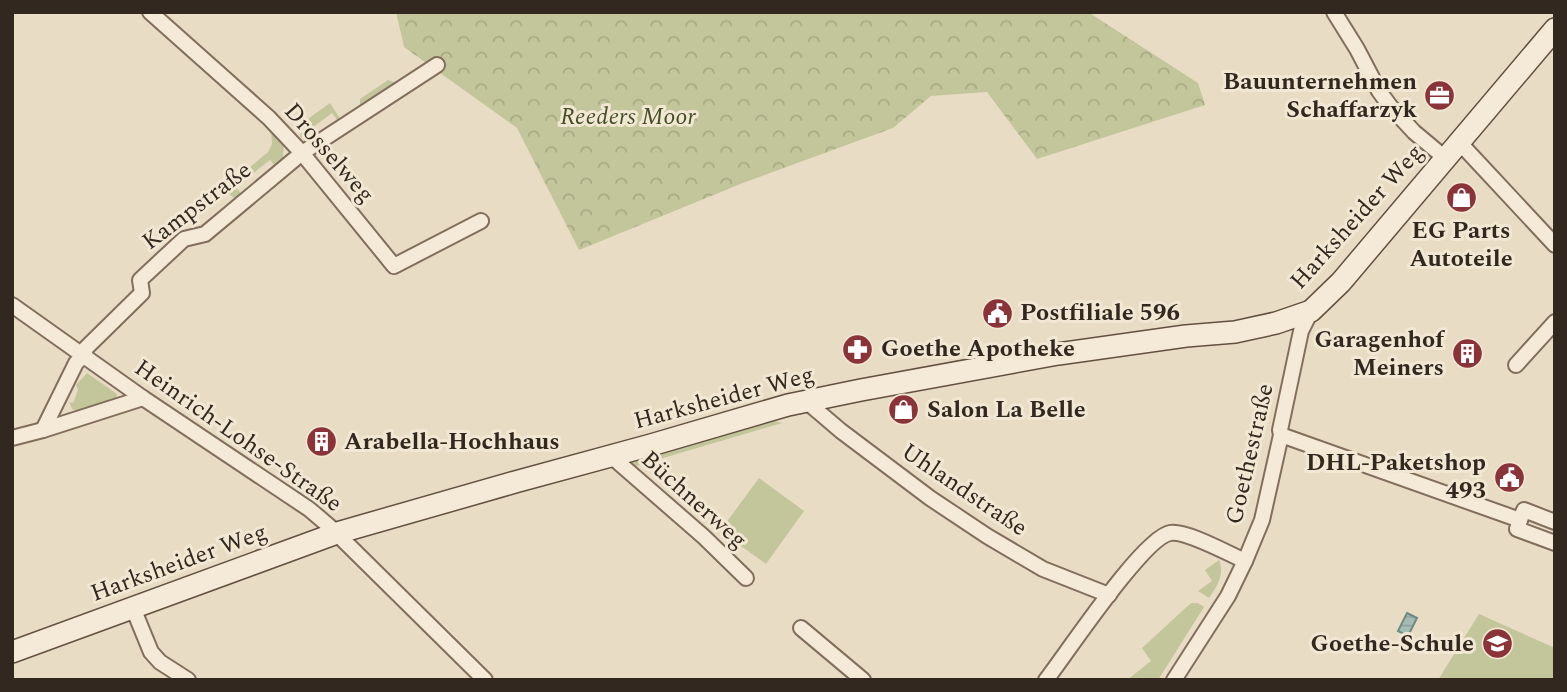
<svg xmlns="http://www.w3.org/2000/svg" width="1567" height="692" font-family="Spectral,serif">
  <defs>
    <pattern id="forest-crowns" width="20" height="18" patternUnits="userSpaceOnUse" patternTransform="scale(1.75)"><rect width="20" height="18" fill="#c3c69a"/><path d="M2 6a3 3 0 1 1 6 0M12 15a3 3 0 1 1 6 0" fill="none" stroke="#a8aa84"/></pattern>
    <pattern id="water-rules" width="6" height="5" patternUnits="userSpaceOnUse" patternTransform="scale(1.75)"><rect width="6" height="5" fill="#a6bdb5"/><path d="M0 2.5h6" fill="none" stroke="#8fa29b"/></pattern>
  </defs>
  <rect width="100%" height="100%" fill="#e9dcc5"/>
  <g fill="#c3c69a">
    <polygon points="388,80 400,84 365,109 360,105 360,99"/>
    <polygon points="330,103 341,120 338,121 332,113 308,131 314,139 307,143 300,136 301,124"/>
    <polygon points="271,132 284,143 282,164 276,167 270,160 236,187 242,195 235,199 224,189 268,152 272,144"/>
    <polygon points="87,373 117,394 116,398 78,411 72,409 69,402 73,403 78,390 76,385"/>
    <polygon points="775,421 782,423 636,466 629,463"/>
    <polygon points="759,478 804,511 766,564 720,531"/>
    <path d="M1219,560C1225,574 1217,587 1209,598L1198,591L1212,581L1205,570Z"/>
    <polygon points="1191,603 1198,603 1204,607 1158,680 1127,680 1151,661 1142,648"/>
    <polygon points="1479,614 1555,648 1555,680 1438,680"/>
  </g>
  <polygon fill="url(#forest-crowns)" points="396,12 1088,12 1198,83 1205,105 1037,159 987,92 931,96 893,128 743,183 579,250 517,128 404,47"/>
  <polygon fill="url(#water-rules)" stroke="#6e8a81" stroke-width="2" points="1407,613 1417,618 1408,636 1398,631"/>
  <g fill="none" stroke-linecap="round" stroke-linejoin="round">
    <defs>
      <g id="street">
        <polyline points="150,12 269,118 302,153 394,266 481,221"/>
        <polyline points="1334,12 1357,49 1379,91 1390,106 1414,132 1445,158"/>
        <polyline points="1459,142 1555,245"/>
        <polyline points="12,305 143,398 309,509 329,526 485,680"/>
        <polyline points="1516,365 1555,322"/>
        <polyline points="807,402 841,431 930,498 987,536 1043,569 1109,595"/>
        <polyline points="43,430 76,363 84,355 86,348 142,293 140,280 184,239 205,234 302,153 437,65"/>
        <polyline points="1281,435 1520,520 1517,529 1555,543"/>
        <polyline points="12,438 43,430 143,398"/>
        <polyline points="611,456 704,537 746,578"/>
        <polyline points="1520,520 1524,510 1555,522"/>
        <polyline points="133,608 151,652 160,662 188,680"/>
        <polyline points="801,628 863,680"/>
        <path d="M1046,680C1067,653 1143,538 1170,533C1186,530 1229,554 1245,561"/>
        <polyline points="1174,680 1228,596 1245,561 1262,520 1281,435 1280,430 1301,331 1311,311"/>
      </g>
      <polyline id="secondary" points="12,652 337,533 515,482 651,445 788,405 861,390 1058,354 1186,336 1235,332 1276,323 1311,311 1341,282 1555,29"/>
    </defs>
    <use href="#street" stroke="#826e5d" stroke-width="18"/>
    <use href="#secondary" stroke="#635040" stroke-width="24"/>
    <use href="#street" stroke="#f5ead7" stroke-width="14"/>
    <use href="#secondary" stroke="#f5ead7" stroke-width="21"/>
  </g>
  <defs>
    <symbol id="office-disc" viewBox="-11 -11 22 22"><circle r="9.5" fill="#8a343a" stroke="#f1e7d3"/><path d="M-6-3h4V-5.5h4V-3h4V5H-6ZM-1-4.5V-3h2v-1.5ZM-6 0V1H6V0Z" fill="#fff"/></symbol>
    <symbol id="shop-disc" viewBox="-11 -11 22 22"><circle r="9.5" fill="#8a343a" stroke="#f1e7d3"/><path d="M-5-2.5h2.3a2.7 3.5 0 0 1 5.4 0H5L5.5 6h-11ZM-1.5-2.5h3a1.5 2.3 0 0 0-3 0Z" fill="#fff"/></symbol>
    <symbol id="civic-disc" viewBox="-11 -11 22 22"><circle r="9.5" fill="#8a343a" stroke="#f1e7d3"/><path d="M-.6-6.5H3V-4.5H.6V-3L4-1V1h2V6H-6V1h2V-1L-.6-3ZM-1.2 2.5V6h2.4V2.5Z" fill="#fff"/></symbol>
    <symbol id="pharmacy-disc" viewBox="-11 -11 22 22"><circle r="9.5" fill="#8a343a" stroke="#f1e7d3"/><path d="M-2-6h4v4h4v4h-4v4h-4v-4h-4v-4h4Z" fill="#fff"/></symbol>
    <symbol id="building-disc" viewBox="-11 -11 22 22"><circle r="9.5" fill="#8a343a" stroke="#f1e7d3"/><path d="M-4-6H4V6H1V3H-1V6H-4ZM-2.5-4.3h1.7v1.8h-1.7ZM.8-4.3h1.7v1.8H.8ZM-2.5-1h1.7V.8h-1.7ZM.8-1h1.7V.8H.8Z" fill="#fff"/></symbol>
    <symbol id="school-disc" viewBox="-11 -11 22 22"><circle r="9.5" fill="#8a343a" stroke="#f1e7d3"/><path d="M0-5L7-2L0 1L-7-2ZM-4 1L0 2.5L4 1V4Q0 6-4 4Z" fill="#fff"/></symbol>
  </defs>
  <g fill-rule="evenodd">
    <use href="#office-disc" x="1422" y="78" width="35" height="35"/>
    <use href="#shop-disc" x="1444" y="180" width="35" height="35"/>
    <use href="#civic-disc" x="980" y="296" width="35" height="35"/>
    <use href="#pharmacy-disc" x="840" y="332" width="35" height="35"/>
    <use href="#building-disc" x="1450" y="336" width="35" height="35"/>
    <use href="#shop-disc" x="886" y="392" width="35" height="35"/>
    <use href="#building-disc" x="304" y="424" width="35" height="35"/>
    <use href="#civic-disc" x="1492" y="460" width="35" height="35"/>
    <use href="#school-disc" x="1480" y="626" width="35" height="35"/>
  </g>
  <g text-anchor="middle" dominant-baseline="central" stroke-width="6" stroke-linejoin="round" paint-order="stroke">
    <g font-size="24" font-weight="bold" fill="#33281f" stroke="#f1e7d3" text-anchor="end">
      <text x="1417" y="82">Bauunternehmen<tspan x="1417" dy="28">Schaffarzyk</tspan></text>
      <text x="1461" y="231" text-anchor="middle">EG Parts<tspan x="1461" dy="28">Autoteile</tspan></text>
      <text x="1020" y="313" text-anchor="start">Postfiliale 596</text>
      <text x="1444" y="340">Garagenhof<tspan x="1444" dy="28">Meiners</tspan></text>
      <text x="881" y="349" text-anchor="start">Goethe Apotheke</text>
      <text x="927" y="410" text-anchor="start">Salon La Belle</text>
      <text x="344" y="442" text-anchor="start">Arabella-Hochhaus</text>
      <text x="1486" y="463">DHL-Paketshop<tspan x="1486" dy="28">493</tspan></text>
      <text x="1474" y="644">Goethe-Schule</text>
    </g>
    <g font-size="24" font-style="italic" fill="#464e28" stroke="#f1e7d3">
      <text x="628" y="117">Reeders Moor</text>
    </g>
    <g font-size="24" fill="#33281f" stroke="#f1e7d3">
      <text transform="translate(329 153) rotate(49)">Drosselweg</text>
      <text transform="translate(197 206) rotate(-37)">Kampstraße</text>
      <text transform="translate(1357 217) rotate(-48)">Harksheider Weg</text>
      <text transform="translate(724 398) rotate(-15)">Harksheider Weg</text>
      <text transform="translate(238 436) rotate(35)">Heinrich-Lohse-Straße</text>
      <text transform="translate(1250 454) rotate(-77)">Goethestraße</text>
      <text transform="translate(964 490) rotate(34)">Uhlandstraße</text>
      <text transform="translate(694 500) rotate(42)">Büchnerweg</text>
      <text transform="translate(179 563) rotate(-20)">Harksheider Weg</text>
    </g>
  </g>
  <rect width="1567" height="692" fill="none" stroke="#33281f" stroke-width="28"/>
</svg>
